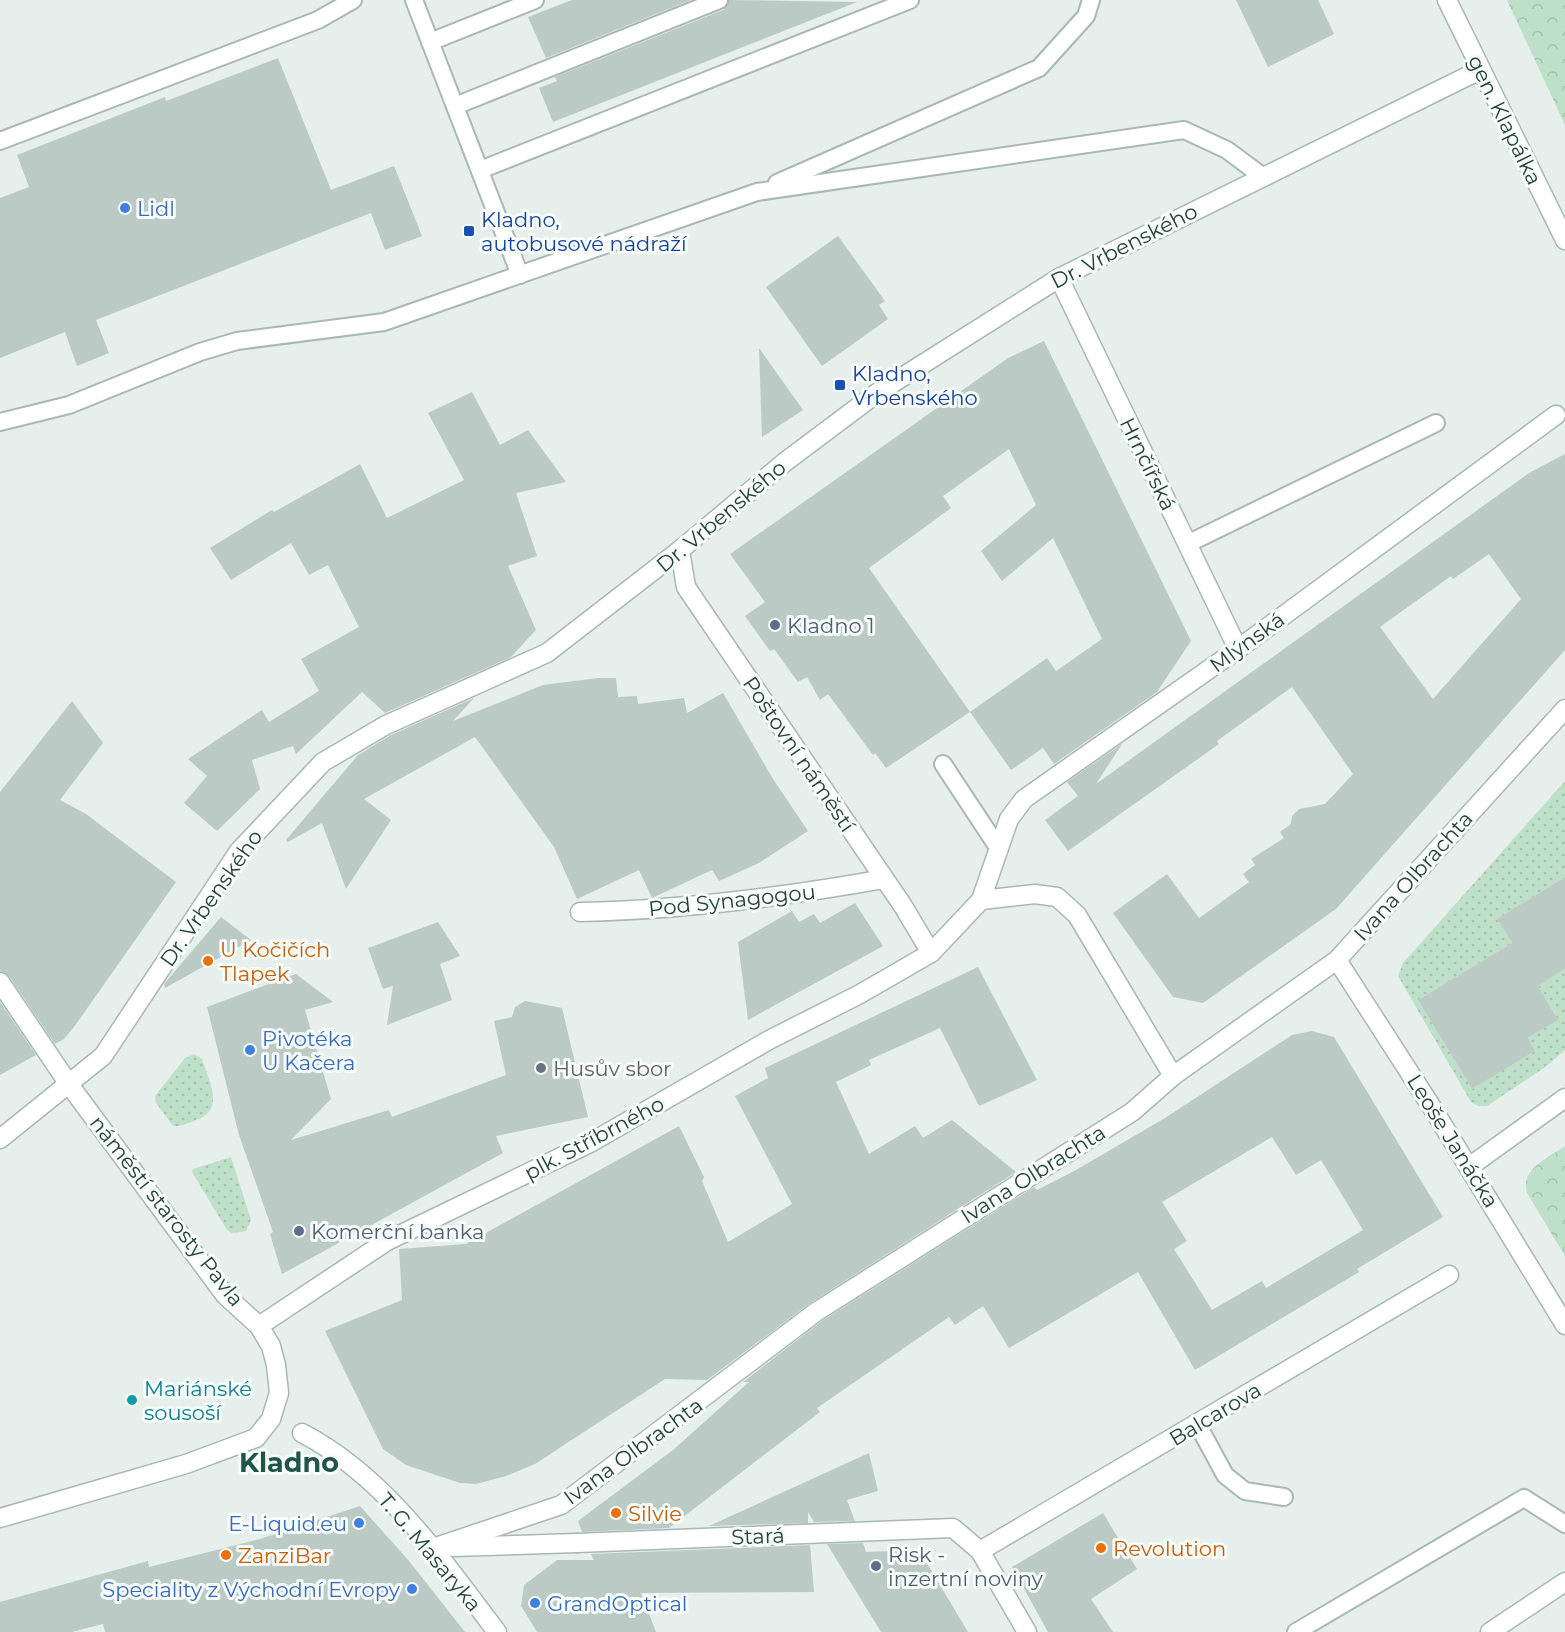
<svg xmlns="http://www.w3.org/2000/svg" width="1565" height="1632" font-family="Montserrat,sans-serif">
  <defs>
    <pattern id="grass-dots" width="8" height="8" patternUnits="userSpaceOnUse" patternTransform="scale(1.5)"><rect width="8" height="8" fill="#bfe0c8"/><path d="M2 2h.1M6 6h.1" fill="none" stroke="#a4c1ad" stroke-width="1.8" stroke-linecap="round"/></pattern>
    <pattern id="park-crowns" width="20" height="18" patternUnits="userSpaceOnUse" patternTransform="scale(1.5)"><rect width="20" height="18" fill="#bfe0c8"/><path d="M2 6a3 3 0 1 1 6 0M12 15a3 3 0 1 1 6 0" fill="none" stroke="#a4c1ad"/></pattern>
  </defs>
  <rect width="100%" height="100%" fill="#e6efeb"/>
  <g fill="url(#grass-dots)">
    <polygon points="1565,781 1565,877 1497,919 1512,943 1418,1000 1472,1089 1535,1051 1528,1038 1558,1020 1538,986 1565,969 1565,1050 1544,1068 1487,1106 1478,1106 1471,1102 1398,976 1403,963"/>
    <path d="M194,1054L202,1059C209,1081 226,1110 196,1120C189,1123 182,1127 173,1126L156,1103L155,1096L185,1058Z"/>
    <polygon points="231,1157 251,1220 246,1231 232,1233 227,1230 192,1172 193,1169"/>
  </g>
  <g fill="url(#park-crowns)">
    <polygon points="1507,0 1565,0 1565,125"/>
    <path d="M1565,1146V1256L1527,1193C1520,1169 1548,1158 1565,1146Z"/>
  </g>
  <g fill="#bbcac4" fill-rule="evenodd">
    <polygon points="572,0 691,0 546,58 528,17"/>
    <polygon points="729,0 857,2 553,122 539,88 557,81 555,77 723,10"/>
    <polygon points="1236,0 1318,0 1334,34 1268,67"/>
    <polygon points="278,58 331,190 394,166 422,236 385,250 371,213 96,320 109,353 77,366 65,332 0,358 0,198 29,187 17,155 165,97 166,101"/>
    <polygon points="838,236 885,301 879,305 888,319 822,366 766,287"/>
    <path d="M1044,341L1191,641L1157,692L1054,764L1043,748L1011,770L970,712L886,768L875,753L873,755L828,694L820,700L807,677L798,682L774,649L770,651L745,616L765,602L730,554L1008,358ZM1009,449L1036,505L981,551L1002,581L1053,538L1102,639L1056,671L1047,658L970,712L869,568L951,508L943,496Z"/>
    <polygon points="759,348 803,410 762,437"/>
    <polygon points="472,392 500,445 528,430 566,482 516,493 537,556 508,566 536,630 511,657 385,713 362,692 296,754 293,746 252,760 260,789 217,831 184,803 207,776 188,759 262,710 269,722 319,691 301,659 359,627 328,565 309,575 291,543 231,580 210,548 272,510 274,512 360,464 387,518 464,480 428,413"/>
    <path d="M1565,454V650L1336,909L1203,1003L1173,997L1113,913L1167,874L1199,918L1249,882L1243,874L1255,865L1251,859L1284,838L1280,832L1291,824L1292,816L1299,809L1325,804L1353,774L1292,687L1217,741L1219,744L1068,851L1045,820L1078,796L1067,782L1122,744L1096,784L1529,473ZM1489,554L1521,599L1433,699L1380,627L1451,576L1453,579Z"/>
    <polygon points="598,678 616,678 618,697 637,696 638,704 684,698 687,713 723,693 773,779 808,831 759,863 719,881 712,870 652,898 639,870 577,899 554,847 475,737 364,799 391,820 346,889 322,823 288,842 286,840 358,755 391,735 474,698 453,721 543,685"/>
    <polygon points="72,701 103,743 60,800 86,814 176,882 74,1027 64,1039 55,1044 9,976 0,971 0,792"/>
    <polygon points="1565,877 1565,969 1538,986 1558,1020 1528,1038 1535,1051 1472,1089 1418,1000 1512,943 1497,919"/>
    <polygon points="855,903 883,946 748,1020 738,942 792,911 799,922 814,914 820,923"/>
    <polygon points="221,917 251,940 165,988 164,984"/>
    <polygon points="438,922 460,956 440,964 452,1000 387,1025 393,986 383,989 368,948"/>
    <polygon points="978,967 1037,1080 979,1106 940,1028 869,1060 871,1065 836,1082 869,1154 915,1126 923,1138 952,1120 1016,1172 810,1303 707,1380 665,1379 535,1464 506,1476 476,1484 460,1483 406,1465 383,1449 325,1331 402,1300 399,1249 466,1244 679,1126 704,1177 702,1181 728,1242 792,1204 735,1096 768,1078 765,1068"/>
    <polygon points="296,974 333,1002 305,1010 331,1099 291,1140 389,1110 392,1117 506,1075 494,1021 512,1017 515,1007 525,1001 562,1008 588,1117 496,1136 503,1153 282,1274 270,1234 273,1232 239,1135 207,1007"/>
    <polygon points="0,1002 36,1055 0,1075"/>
    <path d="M1312,1031L1334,1037L1443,1217L1357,1269L1359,1272L1195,1370L1138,1272L1009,1348L983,1306L955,1325L949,1317L817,1408L820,1412L669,1528L582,1532L578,1521L673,1450L749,1382H743L822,1321L1034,1187L1037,1190L1076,1170L1165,1118L1292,1035ZM1272,1137L1296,1175L1321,1160L1363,1230L1266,1288L1262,1281L1212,1310L1174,1249L1187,1241L1162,1202Z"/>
    <polygon points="869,1453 878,1491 847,1500 855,1521 814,1522 808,1512 808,1523 709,1526"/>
    <polygon points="360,1506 409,1561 465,1632 105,1632 103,1624 72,1632 0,1632 0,1602 148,1561 149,1567 260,1539"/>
    <polygon points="1103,1513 1137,1569 1091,1599 1113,1632 1048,1632 1012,1567"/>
    <polygon points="863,1543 866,1552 919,1550 968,1632 881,1632 827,1544"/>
    <polygon points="810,1545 814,1592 641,1593 656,1632 537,1632 521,1606 524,1585 557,1560 594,1560 591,1554"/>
  </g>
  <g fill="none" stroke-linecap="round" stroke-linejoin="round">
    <defs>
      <g id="service">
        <polyline points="414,0 520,275"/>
        <polyline points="430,42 535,0"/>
        <polyline points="455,106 719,0"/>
        <polyline points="0,141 318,20 353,0"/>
        <polyline points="480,170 910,0"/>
        <polyline points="777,183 1039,68 1086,16 1091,0"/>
        <polyline points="0,422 69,405 200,352 237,341 384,322 757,192 1184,130 1227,150 1262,176"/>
        <polyline points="1187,544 1436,423"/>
        <polyline points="943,764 999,849"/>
        <polyline points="1198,1425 1225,1475 1245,1491 1284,1497"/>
        <polyline points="1296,1632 1524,1498 1565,1524"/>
      </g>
      <g id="pedestrian">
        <path d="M302,1433C385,1476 442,1560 497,1632"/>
        <polyline points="453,1547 577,1543"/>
        <polyline points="433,1548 561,1505 816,1312 1132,1112 1173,1076"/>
      </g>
      <g id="minor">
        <polyline points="1059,278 1238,649"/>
        <polyline points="680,550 686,587 903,906 931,953"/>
        <polyline points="981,900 1035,894 1057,897 1077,915 1173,1076 1337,960 1565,709"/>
        <path d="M580,912C682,910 783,897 884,879"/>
        <polyline points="1337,960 1433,1109 1565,1325"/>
        <polyline points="0,982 68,1083 225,1295 259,1326 271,1346 276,1365 279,1393 271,1419 256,1438 186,1464 0,1518"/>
        <polyline points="0,1139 103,1056 239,851 323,762 386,725 547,653 680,550 785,462 877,393 1059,278 1480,70"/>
        <polyline points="1469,1167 1565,1098"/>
        <polyline points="259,1326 387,1241 590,1143 769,1040 860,994 931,953 981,900 1009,819 1024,799 1238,649 1556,415"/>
        <polyline points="577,1543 953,1528 980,1551 1027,1632"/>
        <polyline points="980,1551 1449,1275"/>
        <polyline points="1490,1632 1565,1582"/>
      </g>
      <polyline id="tertiary" points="1447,0 1565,240"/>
    </defs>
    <use href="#service" stroke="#a8b8b2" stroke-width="20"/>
    <use href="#pedestrian" stroke="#a8b8b2" stroke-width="21"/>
    <use href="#minor" stroke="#a8b8b2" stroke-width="21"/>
    <use href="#tertiary" stroke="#a8b8b2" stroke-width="21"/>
    <use href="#service" stroke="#fff" stroke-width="16"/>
    <use href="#pedestrian" stroke="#fff" stroke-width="18"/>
    <use href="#minor" stroke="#fff" stroke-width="18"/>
    <use href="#tertiary" stroke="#fff" stroke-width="18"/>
  </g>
  <g fill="#3f7fe0" stroke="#f7fbf9" stroke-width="2">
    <circle cx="125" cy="208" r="6"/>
    <circle cx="250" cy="1050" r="6"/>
    <circle cx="359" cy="1523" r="6"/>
    <circle cx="412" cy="1589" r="6"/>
    <circle cx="535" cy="1603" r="6"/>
  </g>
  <g fill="#1a4fb4" stroke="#f7fbf9" stroke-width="2">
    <rect x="463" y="225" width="12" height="12" rx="3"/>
    <rect x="834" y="379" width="12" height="12" rx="3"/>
  </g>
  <g fill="#5c6f8a" stroke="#f7fbf9" stroke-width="2">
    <circle cx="775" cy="625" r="6"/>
    <circle cx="299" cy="1231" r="6"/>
    <circle cx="876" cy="1566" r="6"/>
  </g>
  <g fill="#e8710a" stroke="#f7fbf9" stroke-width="2">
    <circle cx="208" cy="961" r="6"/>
    <circle cx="616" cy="1513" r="6"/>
    <circle cx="1101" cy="1548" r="6"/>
    <circle cx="226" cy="1555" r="6"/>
  </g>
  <circle fill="#6b7280" stroke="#f7fbf9" stroke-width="2" cx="541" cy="1068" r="6"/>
  <circle fill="#0f9aa8" stroke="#f7fbf9" stroke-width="2" cx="132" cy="1400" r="6"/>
  <g text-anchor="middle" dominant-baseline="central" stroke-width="6" stroke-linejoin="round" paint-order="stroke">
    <g font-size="21" fill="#24423a" stroke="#f7fbf9">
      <text transform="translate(1505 120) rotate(64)">gen. Klapálka</text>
      <text transform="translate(1124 246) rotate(-27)">Dr. Vrbenského</text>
      <text transform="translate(1148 464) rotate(64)">Hrnčířská</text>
      <text transform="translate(721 516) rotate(-40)">Dr. Vrbenského</text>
      <text transform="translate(1247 642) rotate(-36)">Mlýnská</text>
      <text transform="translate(799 754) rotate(56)">Poštovní náměstí</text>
      <text transform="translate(1413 876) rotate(-48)">Ivana Olbrachta</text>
      <text transform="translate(211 898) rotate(-55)">Dr. Vrbenského</text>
      <text transform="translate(732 900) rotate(-6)">Pod Synagogou</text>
      <text transform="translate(594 1138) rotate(-28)">plk. Stříbrného</text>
      <text transform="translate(1453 1141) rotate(58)">Leoše Janáčka</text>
      <text transform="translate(1033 1174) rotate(-32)">Ivana Olbrachta</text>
      <text transform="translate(167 1211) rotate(52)">náměstí starosty Pavla</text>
      <text transform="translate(1215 1414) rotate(-31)">Balcarova</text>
      <text transform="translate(633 1451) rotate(-36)">Ivana Olbrachta</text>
      <text transform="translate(758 1536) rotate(-2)">Stará</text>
      <text transform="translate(430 1552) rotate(50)">T. G. Masaryka</text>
    </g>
    <g font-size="21" fill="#366cbe" stroke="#f7fbf9" text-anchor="start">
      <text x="137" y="208">Lidl</text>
      <text x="262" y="1038">Pivotéka<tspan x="262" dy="24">U Kačera</tspan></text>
      <text x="347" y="1523" text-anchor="end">E-Liquid.eu</text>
      <text x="400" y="1589" text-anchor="end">Speciality z Východní Evropy</text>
      <text x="547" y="1603">GrandOptical</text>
    </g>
    <g font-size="21" fill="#164399" stroke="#f7fbf9" text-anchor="start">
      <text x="481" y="219">Kladno,<tspan x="481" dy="24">autobusové nádraží</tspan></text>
      <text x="852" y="373">Kladno,<tspan x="852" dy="24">Vrbenského</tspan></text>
    </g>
    <g font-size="21" fill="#4e5e75" stroke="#f7fbf9" text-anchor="start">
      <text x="787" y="625">Kladno 1</text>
      <text x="311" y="1231">Komerční banka</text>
      <text x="888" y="1554">Risk -<tspan x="888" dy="24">inzertní noviny</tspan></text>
    </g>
    <g font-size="21" fill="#c56008" stroke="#f7fbf9" text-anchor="start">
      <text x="220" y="949">U Kočičích<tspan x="220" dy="24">Tlapek</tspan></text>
      <text x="628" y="1513">Silvie</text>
      <text x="1113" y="1548">Revolution</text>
      <text x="238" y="1555">ZanziBar</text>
    </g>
    <g font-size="21" fill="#5b616d" stroke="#f7fbf9" text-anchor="start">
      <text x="553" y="1068">Husův sbor</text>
    </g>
    <g font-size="21" fill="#0d838f" stroke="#f7fbf9" text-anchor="start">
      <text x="144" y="1388">Mariánské<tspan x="144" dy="24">sousoší</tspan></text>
    </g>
    <g font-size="27" font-weight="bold" fill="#1f5548" stroke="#f7fbf9">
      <text x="289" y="1462">Kladno</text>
    </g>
  </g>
</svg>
